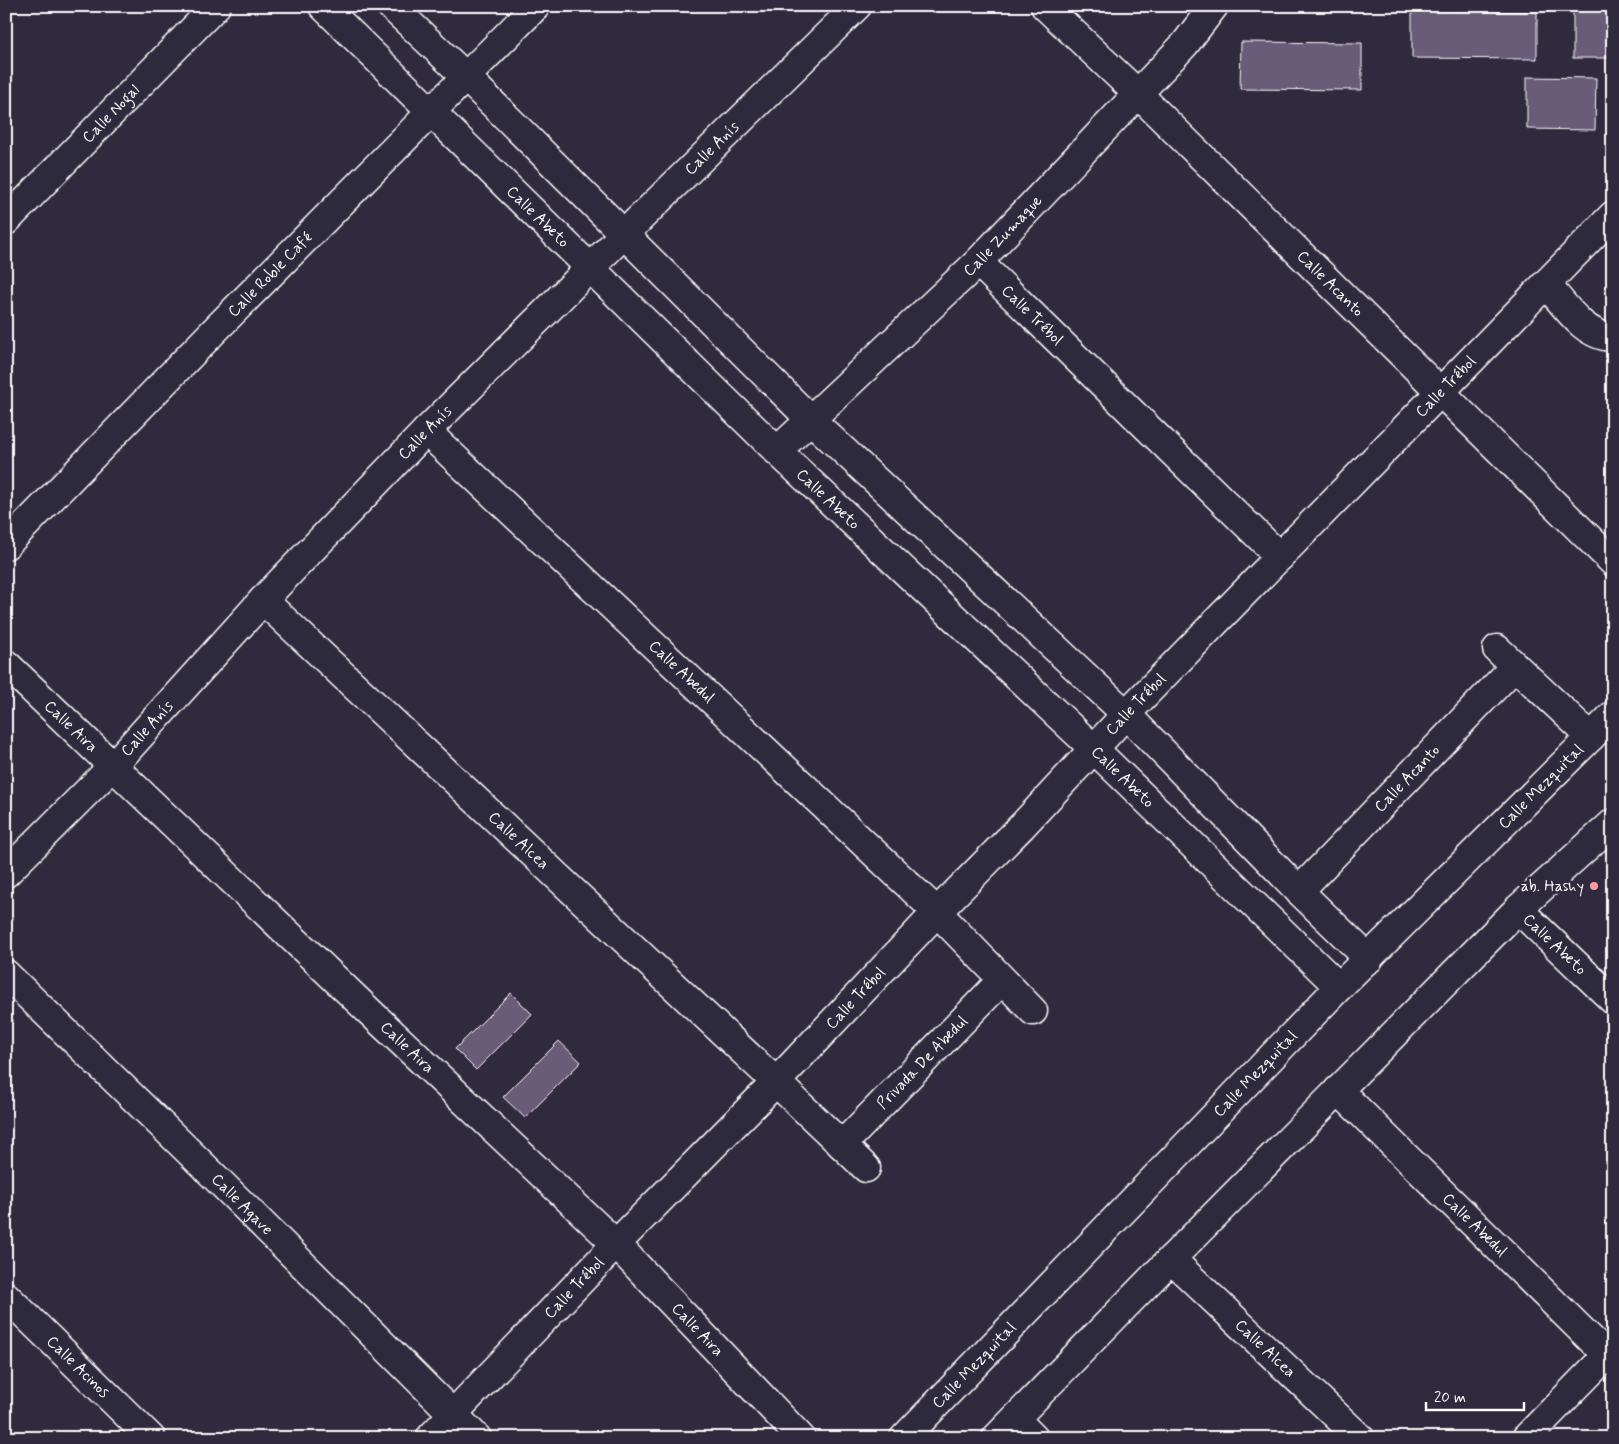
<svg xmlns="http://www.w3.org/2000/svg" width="1619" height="1444" font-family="Mynerve,sans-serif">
  <rect width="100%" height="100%" fill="#2f2a3d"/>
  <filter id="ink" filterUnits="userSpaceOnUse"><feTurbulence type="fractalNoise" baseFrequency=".02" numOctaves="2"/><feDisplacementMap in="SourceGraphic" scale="10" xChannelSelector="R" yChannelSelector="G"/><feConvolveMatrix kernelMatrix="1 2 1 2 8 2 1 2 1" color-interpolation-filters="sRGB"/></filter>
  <g filter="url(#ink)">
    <g fill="#685b78" stroke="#fff">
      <rect x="1573" y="6" width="40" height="52"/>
      <polygon points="1412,11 1537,12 1537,59 1412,58"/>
      <polygon points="1241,42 1362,43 1362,90 1240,89"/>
      <polygon points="1527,77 1596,78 1595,130 1527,129"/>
      <polygon points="511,993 532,1014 476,1070 455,1049"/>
      <polygon points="559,1041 581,1062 525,1118 503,1097"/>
    </g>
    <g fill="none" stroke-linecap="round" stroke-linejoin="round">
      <defs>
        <g id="minor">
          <path id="s1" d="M323,6L777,451L1093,748L1339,987"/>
          <polyline points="391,6 465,76 811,420 1126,714 1299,891 1369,959"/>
          <path id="s2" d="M1045,6L1138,94L1613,562"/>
          <path id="s3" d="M6,221L216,6"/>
          <path id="s4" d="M978,262L1280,557"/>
          <path d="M1546,284C1564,304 1584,337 1613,337"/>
          <path id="s5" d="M426,431L937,912L1033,1011"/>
          <path id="s6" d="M777,451L978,262L1185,44L1214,6"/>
          <path id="s7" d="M6,545L213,332L536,6"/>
          <path id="s8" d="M263,600L776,1082L866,1168"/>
          <path id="s9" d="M6,664L373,1015L616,1244L801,1438"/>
          <path id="s10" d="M6,873L112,767L263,600L426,431L624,234L857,6"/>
          <path id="s11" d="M1299,891L1515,666"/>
          <path id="s12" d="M1518,909L1613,1000"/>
          <path id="s13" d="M6,974L215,1177L477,1438"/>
          <path id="s14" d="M1338,1090L1613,1361"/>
          <path id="s15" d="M842,1145L1002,980"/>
          <path id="s16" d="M1171,1259L1360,1438"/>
          <path id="s17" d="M6,1296L151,1438"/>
          <polyline points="1015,1419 1034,1438"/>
          <path id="s18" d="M430,1438L616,1244L776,1082L937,912L1023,825L1126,714L1613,215"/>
          <polyline points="1526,1438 1613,1349"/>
        </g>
        <g id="secondary">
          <polyline points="1497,649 1591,737"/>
          <path id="s19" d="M904,1438L1339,987L1613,715"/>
          <polyline points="996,1438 1171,1259 1518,909 1613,823"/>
        </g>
      </defs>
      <use href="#minor" stroke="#fff" stroke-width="31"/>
      <use href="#secondary" stroke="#fff" stroke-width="31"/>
      <use href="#minor" stroke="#2f2a3d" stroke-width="28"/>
      <use href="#secondary" stroke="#2f2a3d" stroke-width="28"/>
    </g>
  </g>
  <circle fill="#ff9aa2" stroke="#2f2a3d" stroke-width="2" cx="1594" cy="886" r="5"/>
  <g text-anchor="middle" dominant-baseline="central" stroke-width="5" stroke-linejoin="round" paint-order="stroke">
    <g font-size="16" fill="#fff" stroke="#2f2a3d">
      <text stroke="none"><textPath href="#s3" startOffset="150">Calle Nogal</textPath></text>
      <text stroke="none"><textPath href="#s10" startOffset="1012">Calle Anís</textPath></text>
      <text stroke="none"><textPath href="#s1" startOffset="301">Calle Abeto</textPath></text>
      <text stroke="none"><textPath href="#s6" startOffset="312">Calle Zumaque</textPath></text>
      <text stroke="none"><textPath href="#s7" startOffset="378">Calle Roble Café</textPath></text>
      <text stroke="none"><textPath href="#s2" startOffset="398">Calle Acanto</textPath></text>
      <text stroke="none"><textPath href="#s4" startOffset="76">Calle Trébol</textPath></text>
      <text stroke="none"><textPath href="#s18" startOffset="1462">Calle Trébol</textPath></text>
      <text stroke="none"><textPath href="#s10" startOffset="608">Calle Anís</textPath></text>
      <text stroke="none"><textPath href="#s1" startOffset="706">Calle Abeto</textPath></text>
      <text stroke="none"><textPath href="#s5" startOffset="351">Calle Abedul</textPath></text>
      <text stroke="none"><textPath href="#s18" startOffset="1018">Calle Trébol</textPath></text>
      <text stroke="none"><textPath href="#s9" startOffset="90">Calle Aira</textPath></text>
      <text stroke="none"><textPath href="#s10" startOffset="202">Calle Anís</textPath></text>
      <text stroke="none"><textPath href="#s1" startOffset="1111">Calle Abeto</textPath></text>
      <text stroke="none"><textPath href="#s11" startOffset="156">Calle Acanto</textPath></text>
      <text stroke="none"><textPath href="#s19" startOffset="911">Calle Mezquital</textPath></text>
      <text stroke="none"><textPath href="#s8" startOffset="351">Calle Alcea</textPath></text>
      <text stroke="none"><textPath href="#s12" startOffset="51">Calle Abeto</textPath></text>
      <text stroke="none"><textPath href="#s18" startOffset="612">Calle Trébol</textPath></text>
      <text stroke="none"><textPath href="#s9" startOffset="555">Calle Aira</textPath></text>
      <text stroke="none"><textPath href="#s15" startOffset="115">Privada De Abedul</textPath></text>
      <text stroke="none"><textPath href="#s19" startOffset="506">Calle Mezquital</textPath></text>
      <text stroke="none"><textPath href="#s13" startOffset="330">Calle Agave</textPath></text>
      <text stroke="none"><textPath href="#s14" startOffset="192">Calle Abedul</textPath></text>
      <text stroke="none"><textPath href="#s18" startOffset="208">Calle Trébol</textPath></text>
      <text stroke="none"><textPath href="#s9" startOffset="960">Calle Aira</textPath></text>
      <text stroke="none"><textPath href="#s16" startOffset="130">Calle Alcea</textPath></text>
      <text stroke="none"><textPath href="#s19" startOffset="101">Calle Mezquital</textPath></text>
      <text stroke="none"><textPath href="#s17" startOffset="101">Calle Acinos</textPath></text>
    </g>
    <g font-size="16" fill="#fff" stroke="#2f2a3d" text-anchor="end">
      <text x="1584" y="886">ab. Hashy</text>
    </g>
  </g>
  <rect width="1619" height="1444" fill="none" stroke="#2f2a3d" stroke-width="25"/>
  <rect x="12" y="12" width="1594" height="1419" fill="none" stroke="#fff" stroke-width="2" filter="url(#ink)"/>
  <path d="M1426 1402v8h98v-8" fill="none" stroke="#ffffff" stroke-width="2.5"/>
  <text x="1434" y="1402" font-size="15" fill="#ffffff" stroke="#2f2a3d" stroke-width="4" paint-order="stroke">20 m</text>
</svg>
